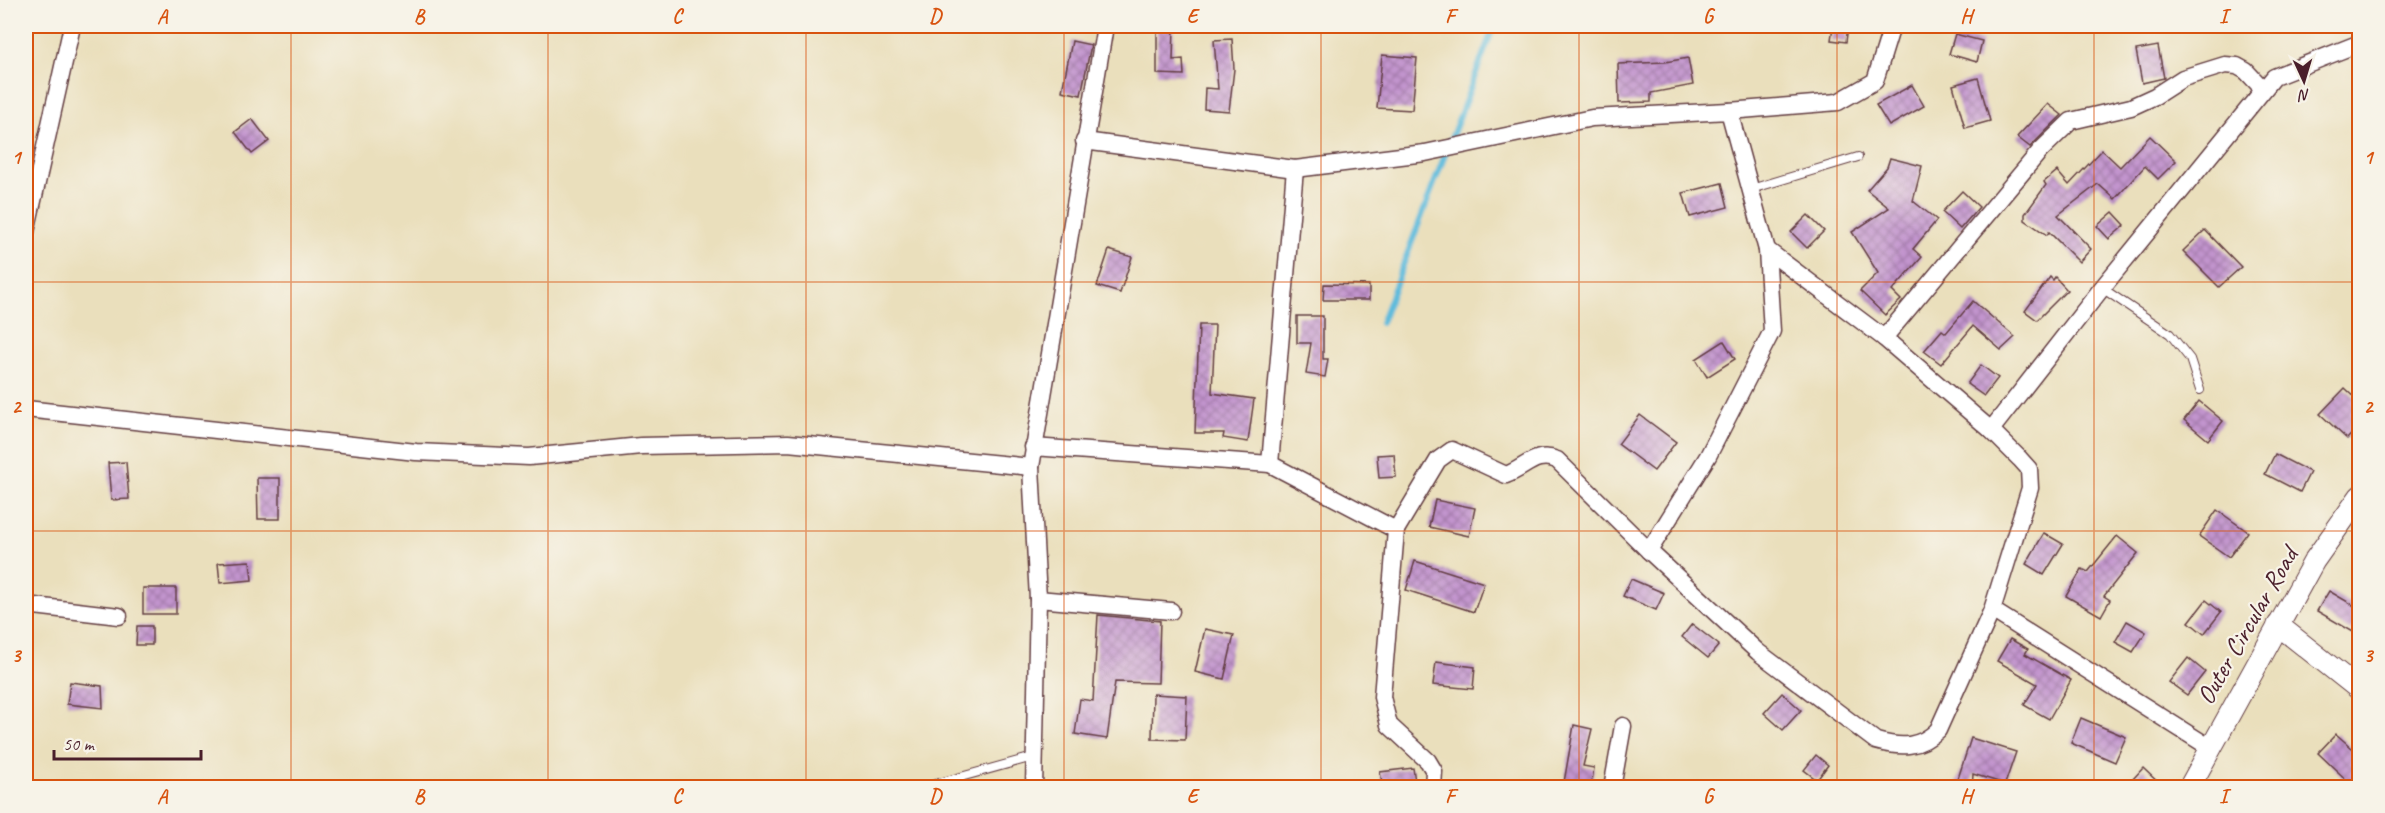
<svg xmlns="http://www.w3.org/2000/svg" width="2385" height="813" font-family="Caveat,sans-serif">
  <defs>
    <pattern id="building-cross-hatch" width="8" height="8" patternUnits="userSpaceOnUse" patternTransform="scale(1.5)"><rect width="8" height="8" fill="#c294ce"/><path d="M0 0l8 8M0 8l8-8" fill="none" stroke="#a078a7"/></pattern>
  </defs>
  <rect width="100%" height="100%" fill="#f7f3e8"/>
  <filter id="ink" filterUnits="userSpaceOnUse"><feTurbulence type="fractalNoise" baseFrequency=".0167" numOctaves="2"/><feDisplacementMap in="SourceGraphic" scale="12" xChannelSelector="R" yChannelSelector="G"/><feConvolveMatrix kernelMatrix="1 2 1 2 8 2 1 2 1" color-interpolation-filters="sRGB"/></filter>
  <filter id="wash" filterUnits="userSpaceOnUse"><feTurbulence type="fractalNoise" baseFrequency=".008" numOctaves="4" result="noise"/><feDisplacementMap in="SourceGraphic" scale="24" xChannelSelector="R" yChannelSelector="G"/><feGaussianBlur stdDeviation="1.35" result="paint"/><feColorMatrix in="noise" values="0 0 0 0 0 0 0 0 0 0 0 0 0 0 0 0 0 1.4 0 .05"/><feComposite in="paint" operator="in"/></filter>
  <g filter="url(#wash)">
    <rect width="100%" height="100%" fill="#eadfbc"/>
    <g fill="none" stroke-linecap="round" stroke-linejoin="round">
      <polyline stroke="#5ebbdc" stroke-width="6" points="1381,323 1494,26"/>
    </g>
    <g id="blocks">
      <g fill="url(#building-cross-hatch)">
        <polygon points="1157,26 1174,26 1173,60 1183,59 1184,75 1157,74"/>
        <polygon points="1833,26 1848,26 1846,42 1831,40"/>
        <polygon points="1955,34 1982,41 1977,62 1949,54"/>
        <polygon points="1232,39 1234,69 1229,111 1204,109 1205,88 1218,89 1214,40"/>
        <polygon points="1072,41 1091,45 1081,95 1062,91"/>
        <polygon points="2158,46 2164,78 2142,83 2136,50"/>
        <polygon points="1382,55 1417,58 1412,110 1377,108"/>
        <polygon points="1688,58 1693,85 1651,93 1651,102 1619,103 1618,64 1665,62"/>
        <polygon points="1978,78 1990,121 1965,128 1953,85"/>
        <polygon points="1912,85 1924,106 1889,126 1876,105"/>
        <polygon points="2048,104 2062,115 2030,147 2017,137"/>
        <polygon points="252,119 269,141 252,154 235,132"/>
        <polygon points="2150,136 2176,161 2158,179 2145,166 2115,199 2098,184 2058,215 2091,249 2079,262 2049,232 2047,235 2025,220 2025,214 2046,185 2044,182 2057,171 2069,185 2102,150 2120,167"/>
        <polygon points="1890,158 1922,166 1913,201 1937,220 1913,249 1922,257 1892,291 1901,300 1885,315 1860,291 1878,273 1852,232 1889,208 1867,190 1887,167"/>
        <polygon points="1722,183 1728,207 1690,217 1683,193"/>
        <polygon points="1962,191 1979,207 1960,229 1942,212"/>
        <polygon points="2113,212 2125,225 2109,239 2097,226"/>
        <polygon points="1808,215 1824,231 1807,248 1791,232"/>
        <polygon points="2205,230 2241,267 2219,287 2183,251"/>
        <polygon points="1109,250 1132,257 1120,293 1097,286"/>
        <polygon points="2050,277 2053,280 2055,277 2067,290 2037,320 2025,311"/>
        <polygon points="1324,284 1369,285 1369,300 1323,300"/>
        <polygon points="1973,301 2015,337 2001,350 1973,326 1941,364 1924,351 1942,330 1946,333"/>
        <polygon points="1297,316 1323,316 1323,359 1328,359 1325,377 1306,374 1311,343 1297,343"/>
        <polygon points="1199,325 1215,325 1212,393 1254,399 1248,442 1223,438 1224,433 1195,433"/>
        <polygon points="1724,341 1735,359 1707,377 1696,359"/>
        <polygon points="1981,365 1998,378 1984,396 1967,384"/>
        <polygon points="2345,388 2360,402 2360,425 2347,439 2320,414"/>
        <polygon points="2199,401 2223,421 2208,440 2184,420"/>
        <polygon points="1640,415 1676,442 1654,471 1618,444"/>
        <polygon points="1394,454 1396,477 1379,478 1377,455"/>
        <polygon points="2275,454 2310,472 2300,492 2265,474"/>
        <polygon points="126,462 129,499 111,500 108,463"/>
        <polygon points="257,478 280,478 280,519 258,519"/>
        <polygon points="1435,500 1475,508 1469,536 1429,527"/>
        <polygon points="2217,510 2248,532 2229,557 2199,536"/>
        <polygon points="2044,533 2063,544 2044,575 2026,564"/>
        <polygon points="2117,536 2138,553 2104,596 2110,600 2101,616 2066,596 2082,569 2088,572"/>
        <polygon points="250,561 252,580 220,583 218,563"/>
        <polygon points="1415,561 1484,583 1474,612 1406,590"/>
        <polygon points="1631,579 1664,593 1656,610 1623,596"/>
        <rect x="143" y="588" width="33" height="26"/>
        <polygon points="2329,591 2360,609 2360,636 2317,611"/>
        <polygon points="2206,600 2221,612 2204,634 2189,622"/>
        <polygon points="1098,615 1160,621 1158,683 1115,682 1107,739 1075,734 1080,699 1093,701"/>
        <polygon points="2127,621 2146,632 2133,652 2115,642"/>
        <polygon points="1692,624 1719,645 1708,658 1682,637"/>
        <polygon points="137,626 152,626 152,645 136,645"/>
        <polygon points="1205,629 1234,635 1224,679 1195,672"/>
        <polygon points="2010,639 2028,649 2025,654 2071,680 2049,719 2024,705 2037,684 1997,661"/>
        <polygon points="2188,658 2205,672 2187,695 2169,682"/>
        <polygon points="1436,662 1475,667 1473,689 1433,685"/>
        <polygon points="70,682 102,686 103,708 67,704"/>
        <polygon points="1782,693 1801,710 1783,730 1764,713"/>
        <polygon points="1153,694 1187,696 1185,740 1152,739"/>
        <polygon points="2081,718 2126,737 2115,762 2071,743"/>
        <polygon points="1574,725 1592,729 1583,766 1594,768 1591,788 1563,788"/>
        <polygon points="2336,734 2360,755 2360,788 2355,788 2318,753"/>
        <polygon points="1971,738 2016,752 2005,784 1973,774 1972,788 1955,788"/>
        <polygon points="1816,755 1828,765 1817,780 1804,770"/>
        <polygon points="1413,768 1416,788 1383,788 1380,772"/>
        <polygon points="2143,768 2164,788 2142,788 2133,779"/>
      </g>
    </g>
  </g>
  <g filter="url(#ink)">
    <use href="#blocks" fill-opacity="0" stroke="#623c41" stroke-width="1.5"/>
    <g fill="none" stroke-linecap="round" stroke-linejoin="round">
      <defs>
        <g id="service">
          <polyline points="1751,189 1858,157"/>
          <polyline points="2102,288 2170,334 2190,359 2200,390"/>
          <polyline points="921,788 1033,757"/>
        </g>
        <g id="minor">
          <polyline points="1729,111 1838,102 1875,81 1892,26"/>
          <polyline points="1084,141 1295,169 1425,153 1592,118 1729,111 1767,250 1772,331 1708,456 1649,551"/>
          <polyline points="26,232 72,26"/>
          <polyline points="1767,250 1884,338 2040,151 2071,121 2131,107 2155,96 2183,78 2225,65 2237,66 2246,71 2263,89"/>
          <polyline points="1884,338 1991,430 2020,459 2029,469 2030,488 1992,610"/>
          <polyline points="26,409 416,452 529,457 641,446 788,443 1031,467"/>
          <polyline points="1991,430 2102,288 2274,77 2360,43"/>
          <polyline points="1033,447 1270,464 1396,530 1382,697 1389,725 1428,761 1434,771 1433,788"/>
          <polyline points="1270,464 1295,169"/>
          <path d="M1396,530L1438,460L1452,450L1506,475C1526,468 1535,451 1557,460L1649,551L1758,652L1876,741C1901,748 1920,748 1938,730L1992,610L2209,747"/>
          <polyline points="1038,599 1171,611"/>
          <polyline points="26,605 119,616"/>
          <polyline points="1034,788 1038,599 1031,467 1105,26"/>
          <polyline points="1612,788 1623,726"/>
        </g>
        <g id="tertiary">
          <polyline points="2278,625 2360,690"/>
          <polyline points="2189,788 2314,561 2360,496"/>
        </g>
      </defs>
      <use href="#service" stroke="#623c41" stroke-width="10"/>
      <use href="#minor" stroke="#623c41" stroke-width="19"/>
      <use href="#tertiary" stroke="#623c41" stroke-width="23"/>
      <use href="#service" stroke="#fff" stroke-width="8"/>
      <use href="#minor" stroke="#fff" stroke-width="16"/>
      <use href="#tertiary" stroke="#fff" stroke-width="21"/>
    </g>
  </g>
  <path fill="none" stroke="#d8530f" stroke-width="1.5" stroke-opacity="0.55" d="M291,26V788M548,26V788M806,26V788M1064,26V788M1321,26V788M1579,26V788M1837,26V788M2094,26V788M26,282H2360M26,531H2360"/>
  <g text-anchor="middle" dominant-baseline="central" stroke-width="4.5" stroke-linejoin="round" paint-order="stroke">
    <g font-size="26" fill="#4a1f2b" stroke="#f7f3e8">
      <text transform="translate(2247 626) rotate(-60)">Outer Circular Road</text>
    </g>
  </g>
  <rect width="2385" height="813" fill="none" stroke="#f7f3e8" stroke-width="66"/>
  <g transform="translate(2304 81) rotate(176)" stroke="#f7f3e8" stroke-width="4.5" paint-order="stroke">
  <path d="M0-4.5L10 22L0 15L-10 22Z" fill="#4a1f2b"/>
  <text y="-9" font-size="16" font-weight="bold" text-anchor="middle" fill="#4a1f2b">N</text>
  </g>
  <path d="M54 750v9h147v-9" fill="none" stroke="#4a1f2b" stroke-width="3"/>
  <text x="63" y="750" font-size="18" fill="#4a1f2b" stroke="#f7f3e8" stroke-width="4.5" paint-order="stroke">50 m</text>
  <rect x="33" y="33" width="2319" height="747" fill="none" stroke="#d8530f" stroke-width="2"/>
  <g font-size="20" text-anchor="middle" font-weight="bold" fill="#d8530f">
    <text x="162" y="23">A</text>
    <text x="419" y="23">B</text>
    <text x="677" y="23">C</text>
    <text x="935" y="23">D</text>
    <text x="1192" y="23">E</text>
    <text x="1450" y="23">F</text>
    <text x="1708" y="23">G</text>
    <text x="1966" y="23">H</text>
    <text x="2223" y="23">I</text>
    <text x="16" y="164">1</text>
    <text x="2368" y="164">1</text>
    <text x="16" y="413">2</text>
    <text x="2368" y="413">2</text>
    <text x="16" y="662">3</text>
    <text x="2368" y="662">3</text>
    <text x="162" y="803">A</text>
    <text x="419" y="803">B</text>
    <text x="677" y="803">C</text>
    <text x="935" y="803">D</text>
    <text x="1192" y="803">E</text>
    <text x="1450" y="803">F</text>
    <text x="1708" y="803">G</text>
    <text x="1966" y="803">H</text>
    <text x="2223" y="803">I</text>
  </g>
</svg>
